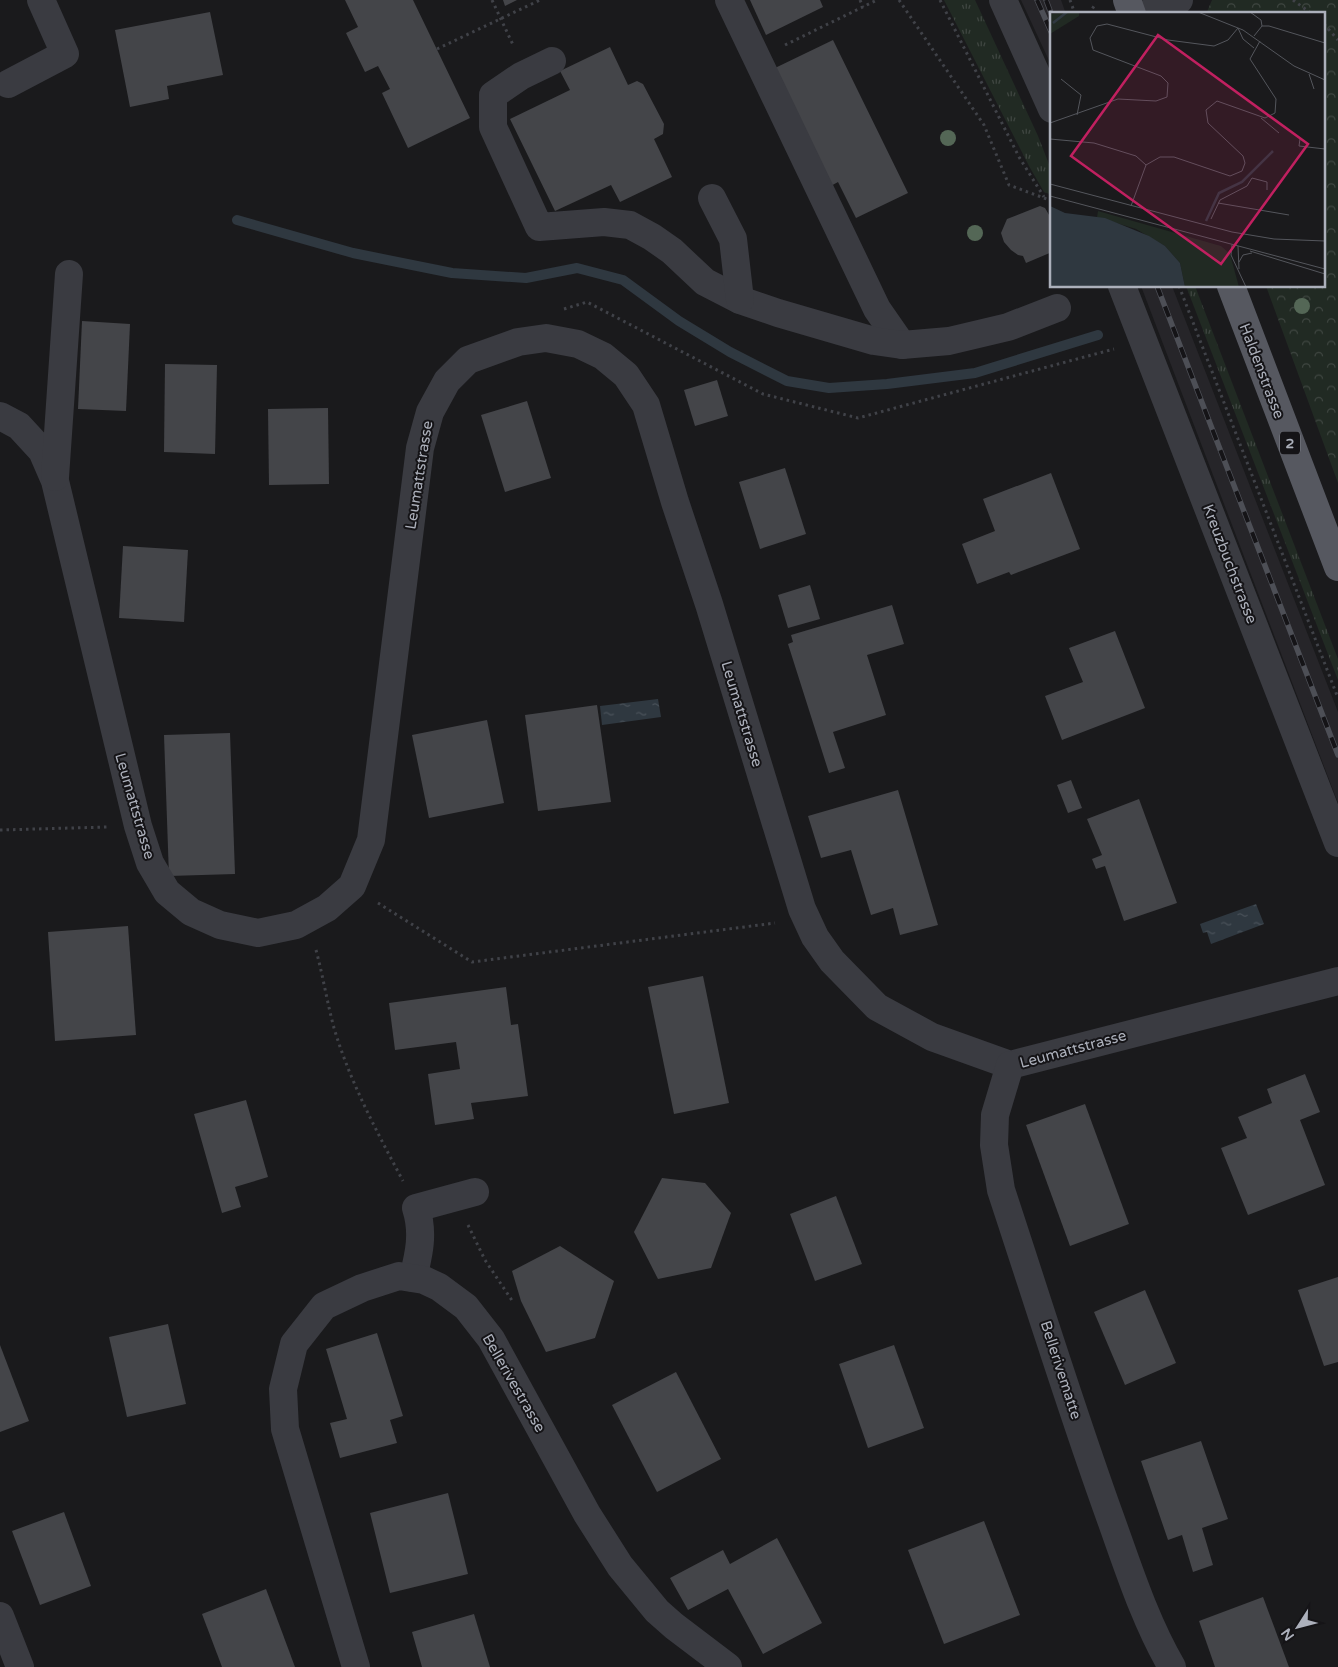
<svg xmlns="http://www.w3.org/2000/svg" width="1338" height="1667" font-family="'Varela Round',sans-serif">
  <defs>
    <pattern id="grass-tufts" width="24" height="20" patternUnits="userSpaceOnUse" patternTransform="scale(1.25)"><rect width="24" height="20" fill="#212a23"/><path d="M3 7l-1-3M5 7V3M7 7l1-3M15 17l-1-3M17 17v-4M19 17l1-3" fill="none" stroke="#3f4641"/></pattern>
    <pattern id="forest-crowns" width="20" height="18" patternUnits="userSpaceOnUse" patternTransform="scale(1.25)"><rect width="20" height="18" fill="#212a23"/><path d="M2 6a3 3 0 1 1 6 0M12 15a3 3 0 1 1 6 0" fill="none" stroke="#3f4641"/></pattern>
    <pattern id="water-ripples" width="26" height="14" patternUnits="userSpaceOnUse" patternTransform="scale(1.25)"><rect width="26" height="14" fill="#2f3840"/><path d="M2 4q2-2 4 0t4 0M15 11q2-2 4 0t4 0" fill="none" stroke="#4a525a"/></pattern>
  </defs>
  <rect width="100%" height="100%" fill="#1a1a1c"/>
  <g fill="#262529">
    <polygon points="1021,0 1061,0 1066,14 1052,14 1052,67"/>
    <polygon points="1141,286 1172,286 1338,712 1338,803"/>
  </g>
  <g fill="url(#grass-tufts)">
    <polygon points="944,0 975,0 1038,136 1052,172 1052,195 1044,192 1029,166"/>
    <polygon points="1186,286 1195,286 1338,659 1338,680"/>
  </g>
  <polygon fill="url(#forest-crowns)" points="1212,0 1338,0 1338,483 1266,286 1324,286 1324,14 1206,14"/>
  <g fill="url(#water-ripples)">
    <polygon points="658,699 661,717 602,725 600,706"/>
    <polygon points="1256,904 1264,924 1211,944 1207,932 1203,933 1200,924"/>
  </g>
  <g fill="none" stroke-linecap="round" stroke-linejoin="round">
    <polyline stroke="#2f3840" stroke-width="10" points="237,220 353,253 452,273 526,278 577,268 623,280 679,321 730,352 787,381 829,388 887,384 975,373 1098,335"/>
  </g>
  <g fill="#444549">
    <polygon points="345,0 413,0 470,118 408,148 382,93 390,89 378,66 365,72 346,33 358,27"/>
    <polygon points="503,0 517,0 505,6"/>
    <polygon points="750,0 820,0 823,7 766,35"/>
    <polygon points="210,12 223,75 167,86 169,99 130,107 115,30"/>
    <polygon points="833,40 908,193 856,218 838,182 829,187 775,68"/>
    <polygon points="610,47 628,85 637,81 643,84 664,124 663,134 654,139 672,177 620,202 611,185 555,211 510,119 570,90 560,71"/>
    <polygon points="1040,206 1045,208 1052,220 1052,242 1050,243 1052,252 1026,263 1023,256 1018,255 1011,250 1004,242 1001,233 1007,219"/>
    <polygon points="82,321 130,324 126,411 78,409"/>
    <polygon points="165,364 217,365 215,454 164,452"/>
    <polygon points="717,380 728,416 695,426 684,390"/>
    <polygon points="527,401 551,478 505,492 481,415"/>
    <polygon points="328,408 329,484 269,485 268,409"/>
    <polygon points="785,468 806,534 760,549 739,482"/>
    <polygon points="1051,473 1080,549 1011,575 1009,572 977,584 962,544 995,531 983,499"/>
    <polygon points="123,546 188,550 184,622 119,618"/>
    <polygon points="810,585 820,619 788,628 778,595"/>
    <polygon points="892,605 904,644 867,655 886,715 833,732 845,768 829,773 788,644 793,642 791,635"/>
    <polygon points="1115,631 1145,708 1062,740 1045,696 1083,682 1069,648"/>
    <polygon points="597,705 611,802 538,811 525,715"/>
    <polygon points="487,720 504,803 429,818 412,735"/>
    <polygon points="230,733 235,874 169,876 164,735"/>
    <polygon points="1071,780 1082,808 1068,813 1057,785"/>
    <polygon points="898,790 938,925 900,935 893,908 871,915 851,850 821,858 808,816"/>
    <polygon points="1139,799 1177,903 1124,921 1105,866 1096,869 1092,859 1102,855 1087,819"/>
    <polygon points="128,926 136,1035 55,1041 48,932"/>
    <polygon points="703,976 729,1103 674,1114 648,987"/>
    <polygon points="506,987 511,1025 518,1024 528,1096 471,1103 474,1119 435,1125 428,1074 460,1069 456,1042 395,1050 389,1003"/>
    <polygon points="1305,1074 1320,1112 1300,1120 1325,1185 1248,1215 1221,1148 1247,1138 1238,1117 1272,1103 1267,1089"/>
    <polygon points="246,1100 268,1177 235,1187 241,1207 222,1213 194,1114"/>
    <polygon points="1085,1104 1129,1224 1070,1246 1026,1125"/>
    <polygon points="662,1178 705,1183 731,1213 711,1268 658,1279 634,1232"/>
    <polygon points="836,1196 862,1264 815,1281 790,1214"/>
    <polygon points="560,1246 614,1281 595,1338 546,1352 521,1301 512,1271"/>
    <polygon points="1338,1277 1338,1362 1324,1366 1298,1290"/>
    <polygon points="1145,1290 1176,1363 1125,1385 1094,1312"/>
    <polygon points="168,1324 186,1404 127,1417 109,1337"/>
    <polygon points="377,1333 403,1416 390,1420 397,1443 340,1458 330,1423 347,1419 326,1349"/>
    <polygon points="0,1345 29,1421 0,1432"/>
    <polygon points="894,1345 924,1428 868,1448 839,1364"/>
    <polygon points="676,1372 721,1459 657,1492 612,1405"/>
    <polygon points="1201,1441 1228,1519 1202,1528 1213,1565 1193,1572 1182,1535 1168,1540 1141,1461"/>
    <polygon points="448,1493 468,1574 390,1593 370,1513"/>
    <polygon points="64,1512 91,1586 40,1605 12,1531"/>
    <polygon points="984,1521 1020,1615 944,1644 908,1550"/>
    <polygon points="777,1538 822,1623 763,1654 728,1589 688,1610 670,1578 723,1550 730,1564"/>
    <polygon points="266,1589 295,1667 222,1667 202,1614"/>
    <polygon points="1263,1597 1289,1667 1215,1667 1199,1621"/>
    <polygon points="474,1614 490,1667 422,1667 412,1632"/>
  </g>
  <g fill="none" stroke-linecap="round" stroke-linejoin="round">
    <g stroke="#404248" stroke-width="3" stroke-dasharray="2.5 4" stroke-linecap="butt">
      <polyline points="492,0 514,47"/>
      <polyline points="860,0 863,7"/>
      <polyline points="899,0 984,125 1009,185 1052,201"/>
      <polyline points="940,0 1019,157 1044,197"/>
      <polyline points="1070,0 1075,14"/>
      <polyline points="1293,0 1312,14"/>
      <polyline points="1089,14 1096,3"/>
      <polyline points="1324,24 1338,40"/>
      <polyline points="785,45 877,0"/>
      <polyline points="437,49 540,0"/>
      <polyline points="1179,286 1338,698"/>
      <polyline points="564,309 587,302 763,394 858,418 1114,349"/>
      <polyline points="0,830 107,827"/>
      <polyline points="378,903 472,962 775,923"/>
      <path d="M316,950C323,976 327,1002 334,1028C350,1082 377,1132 403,1181"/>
      <polyline points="468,1225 485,1260 513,1302"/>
    </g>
    <g stroke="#3a3b41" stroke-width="28">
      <polyline points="729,0 877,309 902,345"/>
      <polyline points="1003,0 1052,109"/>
      <polyline points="1146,14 1179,0"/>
      <polyline points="552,61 521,76 493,95 493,127 539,227 604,222 630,225 652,237 672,251 705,282 740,300 778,313 874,341 902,345 949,341 1008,327 1057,308"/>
      <polyline points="8,84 65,54 41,0"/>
      <polyline points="712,198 733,239 740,300"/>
      <polyline points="1122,286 1338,843"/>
      <polyline points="0,416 19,426 42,451 55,481 138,826 150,863 167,892 191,912 220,925 258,933 296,925 327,908 352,886 371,840 420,448 430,412 447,381 468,360 518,342 546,338 578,344 603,356 626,375 646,405 675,502 709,604 802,909 815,937 832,961 877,1007 932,1037 1010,1065 1338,981"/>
      <polyline points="55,477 69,274"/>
      <path d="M1010,1065L995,1115L994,1145L1001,1190C1037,1299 1071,1409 1110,1517C1128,1567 1145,1621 1172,1667"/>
      <path d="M413,1278C419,1254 424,1233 416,1208L475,1192"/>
      <polyline points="0,1616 20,1667"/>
      <polyline points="356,1667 285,1429 283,1389 294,1344 324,1306 362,1288 399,1276 424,1280 439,1287 466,1307 491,1339 587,1514 620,1566 657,1611 674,1626 728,1667"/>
    </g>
    <g stroke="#565860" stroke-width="28">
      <polyline points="1127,0 1132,14"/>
      <polyline points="1231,286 1338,567"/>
    </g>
    <defs>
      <g id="rail">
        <polyline points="1037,0 1052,34"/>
        <polyline points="1046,0 1052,16"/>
        <polyline points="1157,286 1338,755"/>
      </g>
    </defs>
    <use href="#rail" stroke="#4d4f56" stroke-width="5.5"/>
    <use href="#rail" stroke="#151417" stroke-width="4" stroke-dasharray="11" stroke-linecap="butt"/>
  </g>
  <g fill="#546756">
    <circle cx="948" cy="138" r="8"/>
    <circle cx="975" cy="233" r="8"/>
    <circle cx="1302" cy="306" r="8"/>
  </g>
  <g text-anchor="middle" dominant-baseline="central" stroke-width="4" stroke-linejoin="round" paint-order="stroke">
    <rect fill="#151417" stroke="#7f818a" stroke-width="1" x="1280" y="431.5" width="20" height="23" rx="4"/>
    <g font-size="14" font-weight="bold" fill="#acb0bb">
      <text x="1290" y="443">2</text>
    </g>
    <g font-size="15" fill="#acb0bb" stroke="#151417">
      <text transform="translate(1262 371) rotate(69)">Haldenstrasse</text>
      <text transform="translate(419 475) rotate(-81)">Leumattstrasse</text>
      <text transform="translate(1230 564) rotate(69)">Kreuzbuchstrasse</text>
      <text transform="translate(742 714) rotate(73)">Leumattstrasse</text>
      <text transform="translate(135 806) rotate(74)">Leumattstrasse</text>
      <text transform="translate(1073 1049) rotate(-15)">Leumattstrasse</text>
      <text transform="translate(1061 1370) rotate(72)">Bellerivematte</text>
      <text transform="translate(514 1383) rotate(60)">Bellerivestrasse</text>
    </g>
  </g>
  <g transform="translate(1050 12)">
    <rect width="275" height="275" fill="#1a1a1c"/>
    <path d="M29,0V4L0,22V2ZM48,199L171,234L180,242L189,275H135L130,251L115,234L86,217L47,205Z" fill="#212a23"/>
    <path d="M0,194L15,201L55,206L99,224L115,234L130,251L135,275H0Z" fill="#2f3840"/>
    <path fill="none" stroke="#2f3840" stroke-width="2.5" d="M3,11L17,0M156,209L169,181L192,170L223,139"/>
    <path fill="none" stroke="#54565c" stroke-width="1" d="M148,0L193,18L244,54L275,68M200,0L211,8L212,14M188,16L193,27L204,36M204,24L212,14H219L275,31M259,62L264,77M11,67L31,83L27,103M211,106L229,121M0,111L68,87L106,89L117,85L118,71L111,64L43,38L40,26L47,14L57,12L118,28L164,34L178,28L188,16M0,127L44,131L86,144L96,153M250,127L249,134L275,137M0,172L182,220L224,227L275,229M0,184L275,257M168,191L239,203M81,194L96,153L110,145H124L180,164L192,159L195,151L193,144L158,111L156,98L167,89L215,106L225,101L226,87L200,47L210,29M161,207L170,188L197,174L202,166L217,170V178M182,233L181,243L196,275M188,234L189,257M200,239L275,262M189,250L193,243L202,241"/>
    <path fill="#c12060" fill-opacity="0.15" stroke="#c12060" stroke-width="2.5" d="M108,23L258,132L171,252L21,144Z"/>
    <rect width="275" height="275" fill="none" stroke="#acb0bb" stroke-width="2.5"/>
  </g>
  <g transform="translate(1298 1627) rotate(234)" stroke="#151417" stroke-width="4" paint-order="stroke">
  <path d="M0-4L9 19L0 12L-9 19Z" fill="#acb0bb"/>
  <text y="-8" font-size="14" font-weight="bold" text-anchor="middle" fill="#acb0bb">N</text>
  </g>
</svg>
